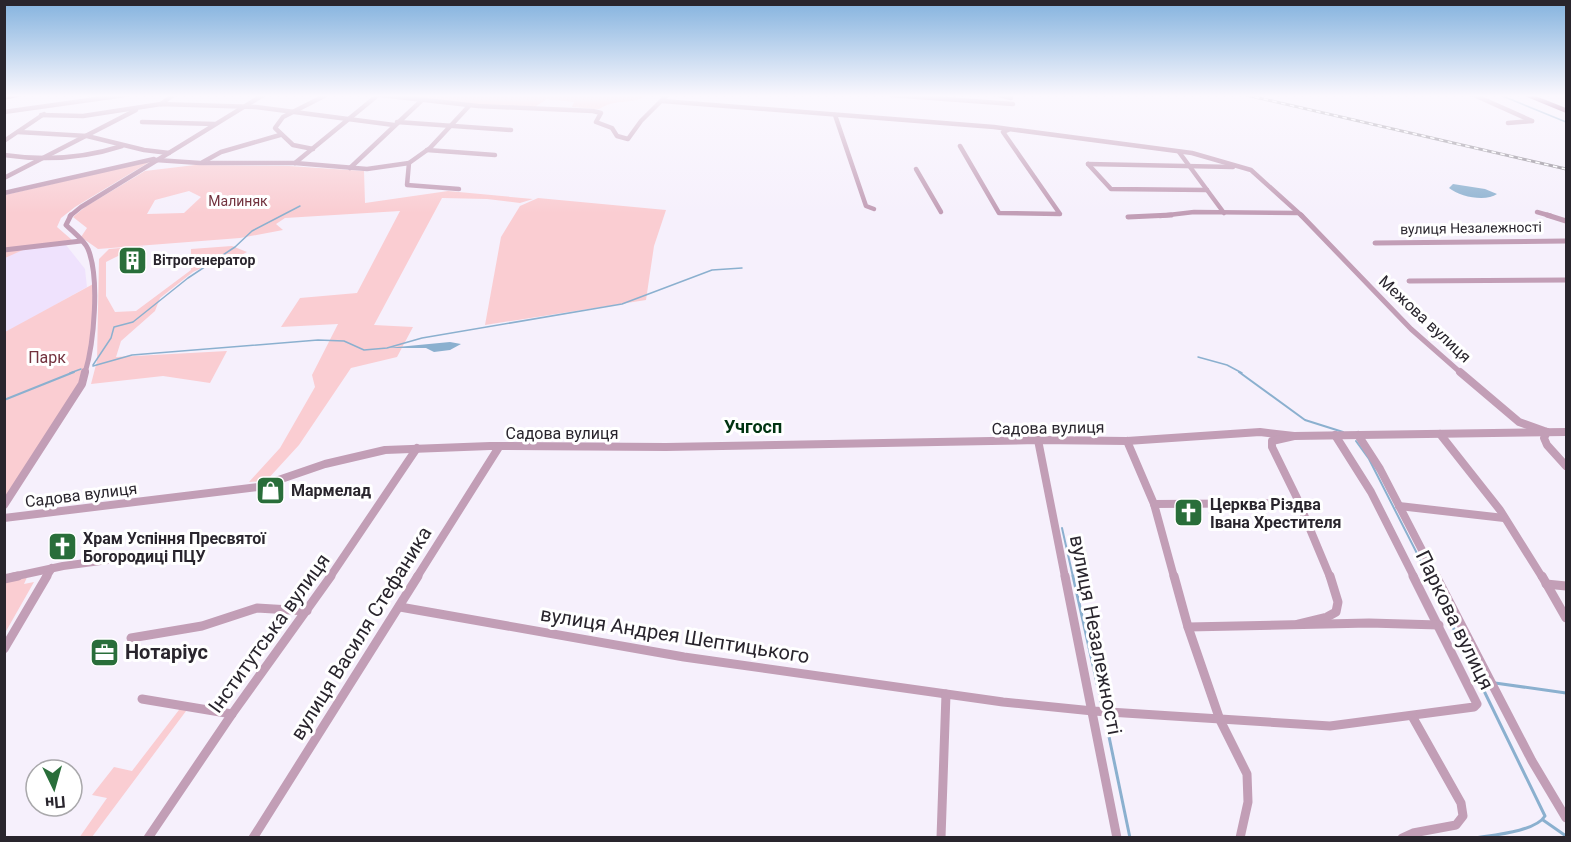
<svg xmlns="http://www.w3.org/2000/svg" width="1571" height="842" font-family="Roboto,sans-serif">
  <rect width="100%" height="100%" fill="#f6f0fc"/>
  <polygon fill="#efe2fd" points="66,245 85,269 87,287 5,333 5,251"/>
  <g fill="#facdd2" fill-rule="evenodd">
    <path d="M389,95H649C632,105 616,98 599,109L572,107L574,102L547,99L533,108L444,103Z"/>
    <polygon points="151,161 75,207 61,218 57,227 72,240 34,245 5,258 5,195"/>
    <path d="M195,165L289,166L364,171L365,203L448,191L533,199L520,203L487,199L442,198L374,325L413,327L397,357L351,368L299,445L266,481L249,482L280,448L315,387L312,375L338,324L281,327L300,298L357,293L400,211L285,218L276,224L283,230L240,238L98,249L81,237L87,228L73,217L85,207L145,171ZM189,191L201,197L184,213L147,214L155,200Z"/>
    <polygon points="538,198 666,210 654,246 646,300 485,325 501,237 520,206"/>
    <polygon points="143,246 138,253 118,256 106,262 106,296 115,312 136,311 191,270 191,249 232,246 247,252 216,269 214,262 193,272 160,298 155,311 121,341 116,357 227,351 210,383 163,376 91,384 97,361 99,259 109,249"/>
    <polygon points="95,283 89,359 82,384 5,505 5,332"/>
    <polygon points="28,575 24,584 34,582 5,633 5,580"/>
    <polygon points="182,706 189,707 92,837 79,838 107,798 92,795 114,767 132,771"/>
  </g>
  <g fill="#8bb0cf">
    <path d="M1453,184L1485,189L1497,194C1486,202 1460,197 1449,188Z"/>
    <polygon points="450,342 461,344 450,350 434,352 426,348 387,348"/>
  </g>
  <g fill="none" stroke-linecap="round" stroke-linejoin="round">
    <g stroke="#8bb0cf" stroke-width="1.5">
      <polyline points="1500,95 1566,122"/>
      <polyline points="1198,357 1227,365 1242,373"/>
      <polyline points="93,365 111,338 114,327 133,322 188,278 235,247 252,231 300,206"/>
      <polyline points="93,366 132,355 318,340 344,341 364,350 387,348 422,338 622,304 712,270 742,268"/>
      <polyline points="70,373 81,369"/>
    </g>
    <g stroke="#8bb0cf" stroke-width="2">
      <polyline points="1239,372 1305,420 1343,432"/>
      <polyline points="4,400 74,372"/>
      <polyline points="1356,441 1369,459 1429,577"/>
      <polyline points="1062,528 1073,577"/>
    </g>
    <g stroke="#8bb0cf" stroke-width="3">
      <polyline points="1073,576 1103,710"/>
      <path d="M1428,576L1545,816C1535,832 1492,835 1474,838"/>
      <polyline points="1495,683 1566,693"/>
      <polyline points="1107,727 1130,838"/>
      <polyline points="1543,820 1566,836"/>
    </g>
    <g stroke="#c29eb6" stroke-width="4.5">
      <polyline points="380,95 478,106 593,111 601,113 596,122 612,128 617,136 628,139 641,121 667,95"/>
      <polyline points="891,95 1013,104"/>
      <polyline points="999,95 1011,98"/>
      <polyline points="1474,95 1532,121"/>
      <polyline points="662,101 994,127 1192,153 1251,170 1302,216"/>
      <polyline points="161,104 173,95"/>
      <polyline points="4,112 125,95"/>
      <polyline points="41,115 83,116 161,104 256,107 394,125"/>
      <polyline points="835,115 866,206 874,209"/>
      <polyline points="142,122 215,124"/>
      <polyline points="397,122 511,130"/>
      <polyline points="1508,123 1532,121"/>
      <polyline points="18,132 87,136 144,150 169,153"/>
      <polyline points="4,141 44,114"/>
      <polyline points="960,146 999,213 1060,214 1003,132 1008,130"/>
      <polyline points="313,149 293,145 275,128 283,117 326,95"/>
      <polyline points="427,150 495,155"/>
      <polyline points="1179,152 1224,213"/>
      <path d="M4,155C45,161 82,159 122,146"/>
      <polyline points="156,160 200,163 295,163 367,169 409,163"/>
      <polyline points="203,162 221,152 280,135"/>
      <polyline points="295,163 378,95"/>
      <polyline points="1088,164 1233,167"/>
      <polyline points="1088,164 1111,189 1207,190"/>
      <polyline points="350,168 421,101"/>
      <polyline points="916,169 941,212"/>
      <polyline points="4,178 136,110"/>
      <polyline points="459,189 407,185 409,163 430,148 469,106"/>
      <polyline points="4,193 154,159"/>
      <polyline points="1537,212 1551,216"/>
      <polyline points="70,216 81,207 263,95"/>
      <polyline points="1160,216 1194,212 1298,213"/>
    </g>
    <g stroke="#c29eb6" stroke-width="5">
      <path d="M71,215L66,225C73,232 84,240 88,249C100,278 94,343 85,373"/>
      <polyline points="1301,215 1411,329 1461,373"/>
      <polyline points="1547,215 1566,221"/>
      <polyline points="1128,217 1171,215"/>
      <polyline points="1375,243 1566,241"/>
      <polyline points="4,250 81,241"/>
      <polyline points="1409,281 1566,280"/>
    </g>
    <g stroke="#c29eb6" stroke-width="8">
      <polyline points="1460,372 1519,422 1547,432"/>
      <polyline points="1547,432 1544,438 1547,445 1566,466"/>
      <polyline points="1440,434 1500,510 1542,577"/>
      <polyline points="1335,435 1371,492 1414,577"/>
      <polyline points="1358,435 1380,469 1436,577"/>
      <polyline points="1038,440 1065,577"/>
      <polyline points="1127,441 1154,504 1174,577"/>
      <polyline points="1154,504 1298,503"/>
      <polyline points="4,505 82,384 85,372"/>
      <polyline points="1399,506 1504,518"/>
      <polyline points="4,518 258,487 325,464 385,450 490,446 666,447 1038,440 1127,441 1260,432 1294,436"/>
      <polyline points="12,577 63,566 123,558"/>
      <polyline points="46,577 52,568"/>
      <polyline points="330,577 417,448"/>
      <polyline points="417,577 499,447"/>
      <polyline points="1330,577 1297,498 1272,447 1272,441 1294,436 1566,432"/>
    </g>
    <g stroke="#c29eb6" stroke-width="9">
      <polyline points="1065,576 1117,838"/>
      <polyline points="1174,576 1188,627 1220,720 1247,774 1248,802 1240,838"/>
      <polyline points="1436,576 1532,761 1566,818"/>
      <polyline points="1542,576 1566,618"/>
      <polyline points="4,579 18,576"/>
      <polyline points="1546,584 1566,586"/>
      <polyline points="400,607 684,657 1003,702 1093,711 1330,726 1474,707 1477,704 1413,576"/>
      <polyline points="1298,624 1327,617 1336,612 1338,602 1330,576"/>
      <polyline points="1188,627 1369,623 1439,625"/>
      <polyline points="131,638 202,626 257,608 307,611"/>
      <polyline points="4,649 47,576"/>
      <polyline points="142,699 232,714"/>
      <polyline points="148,838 232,714 331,576"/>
      <polyline points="253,838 418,576"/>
      <polyline points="941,838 946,694"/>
      <polyline points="1402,838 1413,833 1456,825 1463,816 1461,803 1412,716"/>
    </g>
    <g fill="#833a70" fill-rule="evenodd">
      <polygon points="27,95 4,100 4,96"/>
      <polygon points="1522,95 1533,95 1566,108 1566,113"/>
    </g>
    <defs>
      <polyline id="rail" points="1246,95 1566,169"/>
    </defs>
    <use href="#rail" stroke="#86818a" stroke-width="3"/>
    <use href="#rail" stroke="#fff" stroke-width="1.5" stroke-dasharray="4.5" stroke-linecap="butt"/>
  </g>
  <linearGradient id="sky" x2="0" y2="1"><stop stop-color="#83b2de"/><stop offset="0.45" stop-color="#fbf8fe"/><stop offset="1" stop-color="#fbf8fe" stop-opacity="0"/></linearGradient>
  <rect width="1571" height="213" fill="url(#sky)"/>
  <defs>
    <symbol id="building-square" viewBox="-11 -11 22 22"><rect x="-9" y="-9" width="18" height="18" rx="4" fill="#296e3a" stroke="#fff"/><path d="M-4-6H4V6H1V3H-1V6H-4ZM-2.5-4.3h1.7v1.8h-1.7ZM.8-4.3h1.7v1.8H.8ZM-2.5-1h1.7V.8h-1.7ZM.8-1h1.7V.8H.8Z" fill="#fff"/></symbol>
    <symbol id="shop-square" viewBox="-11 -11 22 22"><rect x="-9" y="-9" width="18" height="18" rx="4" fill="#296e3a" stroke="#fff"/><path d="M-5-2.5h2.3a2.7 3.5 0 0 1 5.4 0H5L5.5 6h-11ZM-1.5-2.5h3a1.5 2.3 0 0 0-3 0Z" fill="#fff"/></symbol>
    <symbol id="church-square" viewBox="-11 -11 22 22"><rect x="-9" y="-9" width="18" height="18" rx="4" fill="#296e3a" stroke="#fff"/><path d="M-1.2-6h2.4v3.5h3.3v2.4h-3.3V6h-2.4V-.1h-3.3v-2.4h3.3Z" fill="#fff"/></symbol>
    <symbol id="office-square" viewBox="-11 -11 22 22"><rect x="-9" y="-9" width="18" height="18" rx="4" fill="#296e3a" stroke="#fff"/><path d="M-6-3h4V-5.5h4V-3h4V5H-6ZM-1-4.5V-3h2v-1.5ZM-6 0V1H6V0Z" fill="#fff"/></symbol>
  </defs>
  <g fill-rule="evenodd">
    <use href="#building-square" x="116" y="244" width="33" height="33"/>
    <use href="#shop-square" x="254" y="474" width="33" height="33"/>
    <use href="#church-square" x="1172" y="496" width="33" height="33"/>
    <use href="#church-square" x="46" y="530" width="33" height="33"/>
    <use href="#office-square" x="88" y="636" width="33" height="33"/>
  </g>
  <g text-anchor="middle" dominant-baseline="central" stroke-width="6" stroke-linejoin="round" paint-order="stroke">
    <g font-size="14" fill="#72323e" stroke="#fff">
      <text x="238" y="201">Малиняк</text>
    </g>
    <g font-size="14" fill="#29252d" stroke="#fff">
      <text transform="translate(1471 228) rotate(-1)">вулиця Незалежності</text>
    </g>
    <g font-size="14" font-weight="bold" fill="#29252d" stroke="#fff" text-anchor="start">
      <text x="153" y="260">Вітрогенератор</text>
    </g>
    <g font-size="16" fill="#29252d" stroke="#fff">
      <text transform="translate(1425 319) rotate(43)">Межова вулиця</text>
      <text transform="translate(1048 428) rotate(-1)">Садова вулиця</text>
      <text x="562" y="433">Садова вулиця</text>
      <text transform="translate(81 495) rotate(-7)">Садова вулиця</text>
    </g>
    <g font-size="16" fill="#72323e" stroke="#fff">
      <text x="47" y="357">Парк</text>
    </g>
    <g font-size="16" font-weight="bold" fill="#29252d" stroke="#fff" text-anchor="start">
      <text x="291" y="490">Мармелад</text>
      <text x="1210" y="504">Церква Різдва<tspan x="1210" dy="18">Івана Хрестителя</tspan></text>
      <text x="83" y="538">Храм Успіння Пресвятої<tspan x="83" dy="18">Богородиці ПЦУ</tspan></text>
    </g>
    <g font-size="18" font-weight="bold" fill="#003411" stroke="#fff">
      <text x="753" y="426">Учгосп</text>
    </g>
    <g font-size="20" fill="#29252d" stroke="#fff">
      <text transform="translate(1455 620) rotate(64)">Паркова вулиця</text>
      <text transform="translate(269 633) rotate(-54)">Інститутська вулиця</text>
      <text transform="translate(361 633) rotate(-58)">вулиця Василя Стефаника</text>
      <text transform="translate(675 635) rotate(9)">вулиця Андрея Шептицького</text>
      <text transform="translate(1096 635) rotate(79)">вулиця Незалежності</text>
    </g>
    <g font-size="20" font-weight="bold" fill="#29252d" stroke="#fff" text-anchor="start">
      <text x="125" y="652">Нотаріус</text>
    </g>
  </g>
  <rect width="1571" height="842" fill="none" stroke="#29252d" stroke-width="12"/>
  <g transform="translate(54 788) rotate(175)"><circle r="28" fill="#ffffff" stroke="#a9a8ab" stroke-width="1.5"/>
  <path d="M0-4.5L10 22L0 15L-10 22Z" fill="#296e3a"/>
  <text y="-9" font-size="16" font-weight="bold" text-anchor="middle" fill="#29252d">Пн</text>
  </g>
</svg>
